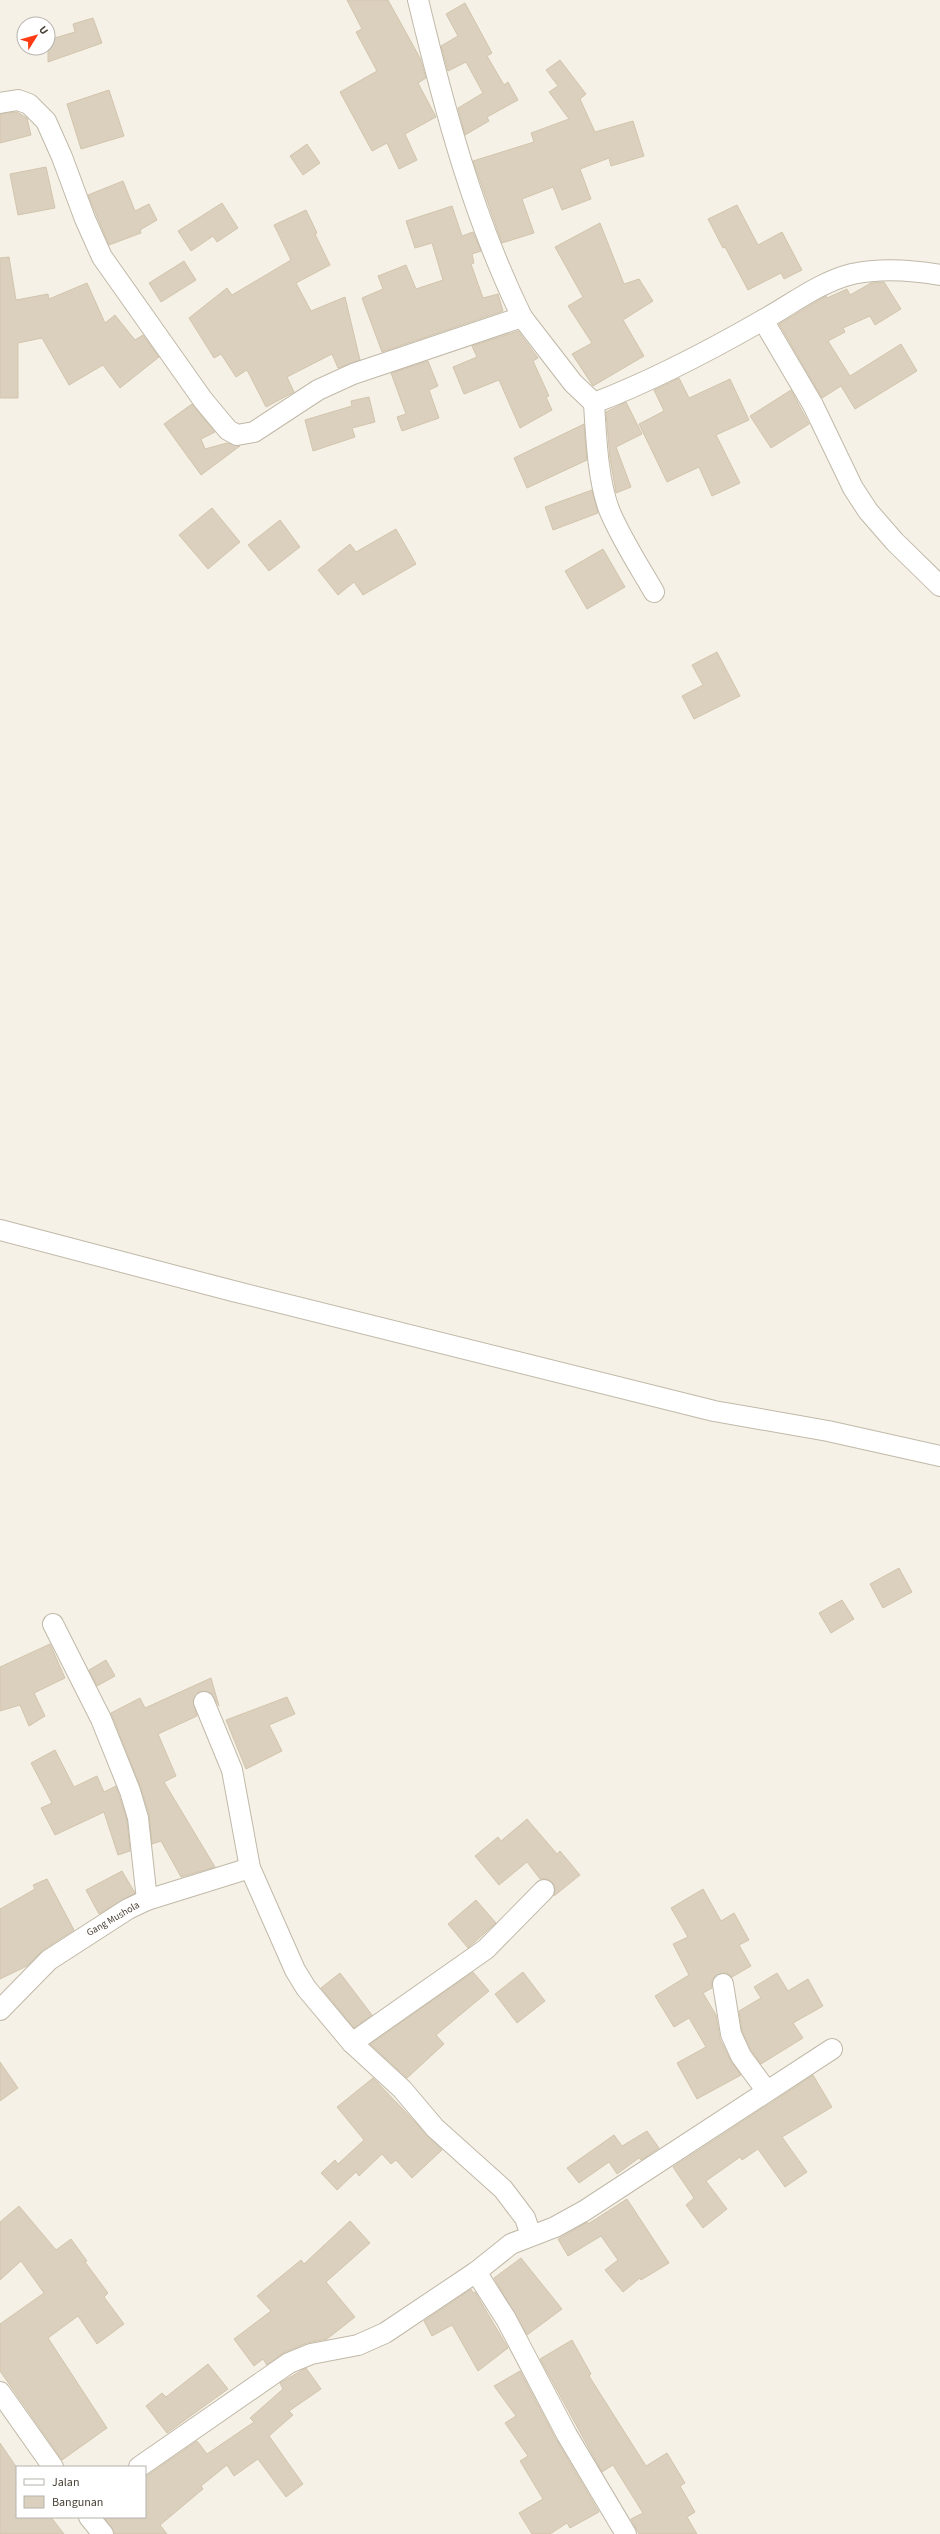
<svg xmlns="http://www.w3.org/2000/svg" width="940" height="2534" font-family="'Source Sans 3',sans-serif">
  <rect width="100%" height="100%" fill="#f5f1e6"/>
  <g fill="#dbd0bd" stroke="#d3c5ad">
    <polygon points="347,0 388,0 420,58 426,78 418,83 436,117 405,134 417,160 399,169 387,143 372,151 340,92 377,71 356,32 362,29"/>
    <polygon points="465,3 492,53 487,56 504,85 508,82 518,100 487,117 489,121 465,135 458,108 483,93 466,62 448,71 441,46 458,36 446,14"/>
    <polygon points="93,18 102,43 48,62 48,40 75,32 73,24"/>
    <polygon points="560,60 586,94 580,99 595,132 633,121 644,156 611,166 609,158 580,169 591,199 562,210 553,187 522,199 534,233 502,243 473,161 534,142 531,133 569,119 549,92 558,86 546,70"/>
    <polygon points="109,90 124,136 81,149 67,104"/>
    <polygon points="17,112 27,118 31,135 0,143 0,114"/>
    <polygon points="307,144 320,163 303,175 290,156"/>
    <polygon points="46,167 55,208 18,215 10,174"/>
    <polygon points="123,181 135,211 149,204 157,220 140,230 141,233 109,245 88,195"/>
    <polygon points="222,203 238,228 217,242 213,236 191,251 178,231"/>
    <polygon points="737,205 758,245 782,232 802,270 784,279 781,273 748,290 725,247 723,248 708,219"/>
    <polygon points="452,206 462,236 473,232 481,251 472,254 474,263 471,264 483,298 498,294 503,311 382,352 362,298 383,289 378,276 406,265 416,289 443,280 432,243 415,248 406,221"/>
    <polygon points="306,210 317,233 315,234 330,265 296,283 311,311 345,297 360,360 338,368 332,354 287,377 294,392 266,407 247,370 236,377 221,354 214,358 189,318 227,288 232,295 291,260 274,225"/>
    <polygon points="600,223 624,284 639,279 653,301 623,320 644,356 593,386 572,354 592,343 568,306 583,297 555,247"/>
    <polygon points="9,257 16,300 48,294 49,299 87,283 105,323 115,315 135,340 143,335 159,357 120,388 103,365 69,385 42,338 18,343 18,398 0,398 0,258"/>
    <polygon points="184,261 196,280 161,302 149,283"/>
    <polygon points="884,282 901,309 875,325 870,316 843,328 845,332 828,341 850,376 901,344 917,371 855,409 841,386 822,398 779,324 826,296 827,298 847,289 850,295 871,283"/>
    <polygon points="518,331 538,358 533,361 549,396 546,397 552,410 520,428 499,380 464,394 453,367 477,357 472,346"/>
    <polygon points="428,361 438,386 429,390 439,418 402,431 397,417 406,414 391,373"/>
    <polygon points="679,378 689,398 730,379 749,420 716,435 740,483 712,496 699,467 667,482 639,424 664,411 654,390"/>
    <polygon points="791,390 809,424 771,448 750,416"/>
    <polygon points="369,397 375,422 352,428 355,437 313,451 305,420 352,406 351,401"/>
    <polygon points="626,402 642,434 616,447 631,487 616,493 610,458 606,412"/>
    <polygon points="192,404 215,432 201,439 205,449 227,443 240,446 201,475 164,424"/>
    <polygon points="584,424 587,460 527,488 514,458"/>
    <polygon points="592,490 598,513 553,530 545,507"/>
    <polygon points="212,508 240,542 208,569 179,535"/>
    <polygon points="280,520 300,547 269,571 248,545"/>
    <polygon points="396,529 416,564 363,595 354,582 338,595 318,570 350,544 356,552"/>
    <polygon points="603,549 625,587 587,609 565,571"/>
    <polygon points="717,652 740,696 694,719 682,696 703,685 692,665"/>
    <polygon points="899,1568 912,1592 883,1608 870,1584"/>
    <polygon points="842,1600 854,1619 831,1633 819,1613"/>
    <polygon points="50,1644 65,1678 34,1693 45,1716 29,1726 20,1705 0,1711 0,1667"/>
    <polygon points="106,1660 115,1676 97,1686 89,1670"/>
    <polygon points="211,1678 219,1706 211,1693 199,1692 193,1701 197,1716 158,1734 176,1776 164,1782 215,1867 181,1877 161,1841 152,1844 149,1815 141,1788 111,1713 140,1698 145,1708"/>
    <polygon points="287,1697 295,1714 269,1725 282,1751 246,1769 226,1720"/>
    <polygon points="55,1750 74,1787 97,1776 104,1792 116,1786 127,1820 130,1851 118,1855 104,1812 55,1835 41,1808 52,1803 31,1763"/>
    <polygon points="527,1819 557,1854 560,1851 580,1875 554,1896 555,1887 552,1882 546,1879 540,1879 527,1862 499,1885 475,1856 498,1837 501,1841"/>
    <polygon points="122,1871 135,1893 99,1914 86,1890"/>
    <polygon points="47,1879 74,1930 43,1950 27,1966 0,1979 0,1909 35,1889 33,1885"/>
    <polygon points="703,1889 721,1921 734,1913 749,1940 739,1945 751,1966 732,1977 727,1973 716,1975 712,1980 712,1988 703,1993 716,2015 720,2039 731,2061 741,2075 697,2099 677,2063 706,2047 689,2018 674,2027 655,1996 689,1975 673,1944 688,1937 671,1908"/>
    <polygon points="476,1900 496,1923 468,1948 448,1924"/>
    <polygon points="473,1972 489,1991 436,2035 444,2044 407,2078 370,2044"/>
    <polygon points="523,1972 545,2001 517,2023 495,1994"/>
    <polygon points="340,1973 372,2015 354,2028 321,1988"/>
    <polygon points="777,1973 788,1991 808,1979 823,2006 793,2023 803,2038 761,2064 751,2050 742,2031 739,2011 761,1998 754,1987"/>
    <polygon points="0,2062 18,2088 0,2101"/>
    <polygon points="813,2075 832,2107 782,2137 807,2172 785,2187 758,2149 742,2160 740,2157 706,2181 727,2209 703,2228 686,2205 694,2198 673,2167"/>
    <polygon points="373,2078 442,2150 412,2178 396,2160 391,2164 382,2154 359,2176 356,2172 337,2190 321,2173 335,2160 338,2164 364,2140 337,2107"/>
    <polygon points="647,2131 659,2148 641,2160 639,2158 617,2174 609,2162 579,2183 567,2168 614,2135 622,2146"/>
    <polygon points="627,2199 669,2263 641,2280 640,2278 623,2292 605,2270 618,2260 601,2236 568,2256 558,2239 587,2222 588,2224"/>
    <polygon points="19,2206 56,2250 71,2239 87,2261 85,2262 108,2293 104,2297 124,2324 97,2344 78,2316 48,2338 107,2428 62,2460 0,2371 0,2324 44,2293 21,2261 0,2280 0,2222"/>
    <polygon points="350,2221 370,2243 326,2282 355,2317 327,2339 307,2343 285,2352 267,2365 263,2359 254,2366 234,2339 271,2311 257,2296 301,2260 304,2264"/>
    <polygon points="521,2258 562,2309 527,2335 494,2278"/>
    <polygon points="471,2289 473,2293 475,2292 508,2348 478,2371 452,2325 432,2336 424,2321"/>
    <polygon points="572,2340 591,2374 589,2376 646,2466 667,2453 685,2483 680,2486 695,2512 687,2517 697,2534 639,2534 631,2519 643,2513 613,2465 602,2472 540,2359"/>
    <polygon points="208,2364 228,2389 167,2433 146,2406 162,2393 166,2397"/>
    <polygon points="306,2368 321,2389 289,2411 293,2415 269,2436 303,2484 286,2497 258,2459 234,2476 227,2465 201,2486 203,2489 160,2525 167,2534 114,2534 105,2518 145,2517 145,2477 197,2441 207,2454 254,2422 250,2418 283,2389 280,2383"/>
    <polygon points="520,2371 557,2441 599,2512 570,2528 567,2523 550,2534 532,2534 519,2513 543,2499 520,2461 528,2456 505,2423 516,2416 494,2386"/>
    <polygon points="0,2443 17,2468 17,2517 51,2517 64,2534 0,2534"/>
  </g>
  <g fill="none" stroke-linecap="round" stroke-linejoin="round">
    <defs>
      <g id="minor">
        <path d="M418,0C444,108 473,217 522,317"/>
        <path d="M0,103L18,100L29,104L46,121L62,157L85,219L102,257L203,400L228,430L237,435L254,432L318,390L353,374L522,317L573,383L594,403C652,381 709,351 763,320C792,304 820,282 852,274C880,268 912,270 940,275"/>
        <polyline points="763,320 813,405 853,488 868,511 895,542 940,586"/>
        <path d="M594,403C596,436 598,483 610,512C622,540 639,566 654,592"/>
        <polyline points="0,1230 233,1291 714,1411 828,1431 940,1456"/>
        <polyline points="53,1624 101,1719 130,1791 138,1818 147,1900"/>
        <polyline points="204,1702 232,1770 250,1868 295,1970 306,1988 352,2043 402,2089 435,2128 503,2189 525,2218 531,2235"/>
        <polyline points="723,1984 731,2034 741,2056 766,2090"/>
        <polyline points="0,2010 49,1960 128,1909 147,1900 250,1868"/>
        <polyline points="352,2043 486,1949 544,1890"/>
        <polyline points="476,2272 506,2319 567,2435 626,2534"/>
        <polyline points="0,2392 53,2467"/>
        <polyline points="139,2467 289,2363 311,2354 358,2345 385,2333 476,2272 511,2244 555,2227 584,2211 832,2049"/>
        <polyline points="89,2517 103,2534"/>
      </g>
    </defs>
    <use href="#minor" stroke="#c1b9a8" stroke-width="22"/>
    <use href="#minor" stroke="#fff" stroke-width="20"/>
  </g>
  <g text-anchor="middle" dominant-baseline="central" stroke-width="3.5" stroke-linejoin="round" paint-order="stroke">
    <g font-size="10" fill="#484135" stroke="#fff">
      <text transform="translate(113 1919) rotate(-30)">Gang Mushola</text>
    </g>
  </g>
  <rect x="16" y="2466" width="130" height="52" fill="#ffffff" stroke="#b6b3ae"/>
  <rect x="24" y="2479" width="20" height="6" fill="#ffffff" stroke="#b6b3ae"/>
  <text x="52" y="2486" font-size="12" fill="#484135">Jalan</text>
  <rect x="24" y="2496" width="20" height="12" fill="#dbd0bd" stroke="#b6b3ae"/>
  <text x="52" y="2506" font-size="12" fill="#484135">Bangunan</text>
  <g transform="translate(36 36) rotate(53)"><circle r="19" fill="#ffffff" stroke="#b6b3ae"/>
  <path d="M0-3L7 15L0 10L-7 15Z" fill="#ff3b13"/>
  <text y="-6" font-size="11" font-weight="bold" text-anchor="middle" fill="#484135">U</text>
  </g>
</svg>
